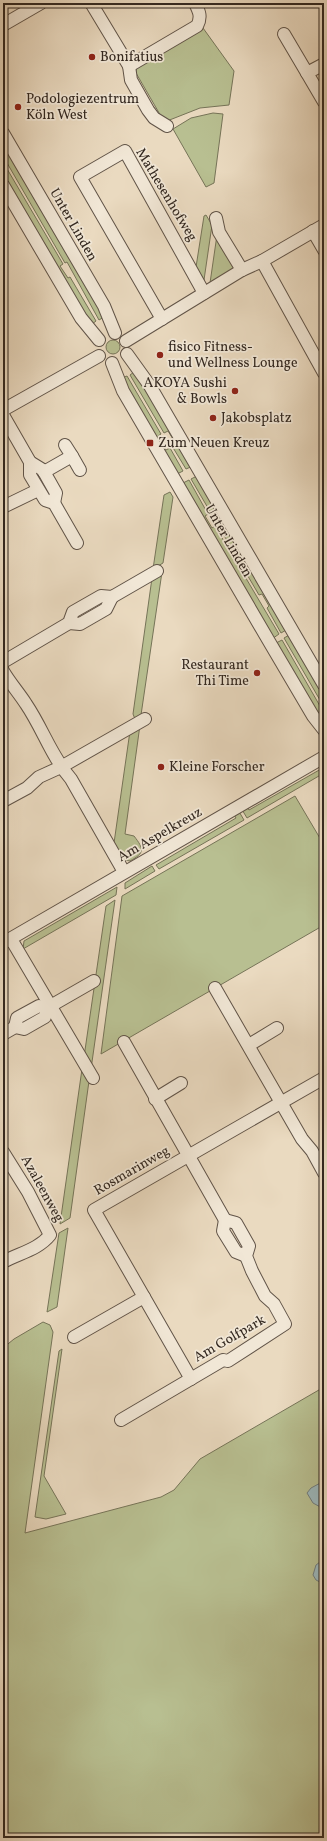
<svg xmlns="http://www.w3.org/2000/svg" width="327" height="1841" font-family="Vollkorn,serif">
  <rect width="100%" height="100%" fill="#eadac0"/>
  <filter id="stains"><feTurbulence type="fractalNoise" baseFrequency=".005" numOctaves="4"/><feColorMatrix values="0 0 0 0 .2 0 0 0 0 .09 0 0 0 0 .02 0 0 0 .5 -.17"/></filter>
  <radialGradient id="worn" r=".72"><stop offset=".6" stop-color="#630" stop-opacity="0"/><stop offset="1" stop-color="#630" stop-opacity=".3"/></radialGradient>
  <g fill="#b8bf91" stroke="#767458">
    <polygon points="203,28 234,71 229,105 200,108 167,121 166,118 162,118 136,73 136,68"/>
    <polygon points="213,113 223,114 214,183 206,187 173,129 191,118"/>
    <polygon points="3,139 104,317 99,320 67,262 65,263 3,156"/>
    <polygon points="3,162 63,264 60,266 68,278 70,277 96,321 91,325 66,286 3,178"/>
    <polygon points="206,215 212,225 204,280 196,267 204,216"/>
    <polygon points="217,235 234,264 233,270 210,283"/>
    <circle cx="113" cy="347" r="7"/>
    <polygon points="134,372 193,466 186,469 172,446 176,444 168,431 164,433 130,375"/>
    <polygon points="127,376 161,434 158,436 166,450 170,448 183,471 175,475 122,378"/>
    <polygon points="199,475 288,629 281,633 267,608 269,606 262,594 259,595 191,479"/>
    <polygon points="189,480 208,514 205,516 212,528 215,526 279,634 272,639 181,484"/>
    <polygon points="170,492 173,497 163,563 153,569 164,495"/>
    <polygon points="162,572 141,715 135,719 133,714 152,578"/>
    <polygon points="291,634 324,691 324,707 284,638"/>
    <polygon points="282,640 324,713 323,722 274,644"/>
    <path d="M140,725L125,834L134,836C144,849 145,853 130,861L124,860L114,843L130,731Z"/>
    <polygon points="321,769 324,773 247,818 241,808 246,805 249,810"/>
    <polygon points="295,796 324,845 324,925 101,1054 122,896"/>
    <polygon points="238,810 244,820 159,869 156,865 236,818 233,813"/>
    <polygon points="152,866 155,871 125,889 125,883"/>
    <polygon points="117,887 116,895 23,949 24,941"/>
    <polygon points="115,900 91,1069 84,1057 106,906"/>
    <polygon points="82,1069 89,1081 70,1218 60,1224"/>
    <polygon points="68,1228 57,1307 47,1312 59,1233"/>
    <polygon points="43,1322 50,1325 53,1332 25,1533 161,1497 174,1490 200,1459 324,1387 324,1838 3,1838 3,1348 14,1339"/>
    <polygon points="62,1349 44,1476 66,1514 46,1519 35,1517 59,1351"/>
  </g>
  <g fill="#9cb8bc" stroke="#727e7e">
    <polygon points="324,1481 324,1509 313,1503 307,1493 311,1488"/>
    <polygon points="324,1559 324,1584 316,1580 313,1575 316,1565"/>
  </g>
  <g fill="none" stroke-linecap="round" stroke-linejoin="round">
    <defs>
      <g id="minor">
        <polyline points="91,3 129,66 131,80 148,110 154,118 167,126"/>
        <polyline points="3,25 41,3"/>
        <polyline points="284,34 307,73"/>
        <polyline points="324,64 307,73 324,102"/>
        <path d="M129,66L197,26C202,17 199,11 195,3"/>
        <polyline points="3,133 104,306 115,333"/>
        <polyline points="3,185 81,318 99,340"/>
        <polyline points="216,218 219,232 242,270"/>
        <polyline points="313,231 324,250"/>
        <polyline points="262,261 324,373"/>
        <polyline points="162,319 80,177 125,151 204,293"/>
        <polyline points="126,341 242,270 262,261 324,225"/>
        <polyline points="127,354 150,386 324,685"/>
        <polyline points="112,363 123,391 270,643 313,716 324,730"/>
        <polyline points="3,410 99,356"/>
        <polyline points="3,415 30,462 30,475 45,500 54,503 77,543"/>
        <polyline points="65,445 72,456"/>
        <polyline points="30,462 43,470 56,493 54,503"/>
        <polyline points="44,472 72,456 80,470"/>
        <polyline points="3,507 38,490"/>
        <polyline points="69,623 80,624 106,609 112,597"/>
        <polyline points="3,662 69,623 73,612 101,596 112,597 157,571"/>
        <path d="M3,671C10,683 19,693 26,704C43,729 51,756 71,779L124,872"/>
        <polyline points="3,801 27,788 39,777 61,767 145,719"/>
        <polyline points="11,939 93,1078"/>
        <polyline points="3,943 324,757"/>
        <polyline points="215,988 302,1139 312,1151 324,1173"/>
        <polyline points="15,1027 24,1029 45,1017 47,1008"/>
        <polyline points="3,1034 15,1027 17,1018 39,1006 47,1008 94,981"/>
        <polyline points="249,1045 277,1028"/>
        <polyline points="155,1099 181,1083"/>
        <path d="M3,1152L28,1192L50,1235C38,1250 19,1253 3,1262"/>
        <polyline points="225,1220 223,1231 236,1252 246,1256"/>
        <polyline points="74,1337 144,1297"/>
        <polyline points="191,1379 94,1210 324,1078"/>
        <polyline points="121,1420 223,1360 228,1361 285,1324 274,1304 265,1296 252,1271 246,1256 249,1246 236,1223 225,1220 124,1042"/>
      </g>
    </defs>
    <use href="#minor" stroke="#615448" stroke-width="14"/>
    <use href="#minor" stroke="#f1e7d6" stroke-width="12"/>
  </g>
  <g fill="#8f2418" stroke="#f1e7d6" stroke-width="1.5">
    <circle cx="92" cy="57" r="4"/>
    <circle cx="18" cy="107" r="4"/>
    <circle cx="160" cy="355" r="4"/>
    <circle cx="235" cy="391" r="4"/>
    <circle cx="213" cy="418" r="4"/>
    <rect x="146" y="439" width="8" height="8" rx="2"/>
    <circle cx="257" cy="673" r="4"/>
    <circle cx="161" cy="767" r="4"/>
  </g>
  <g text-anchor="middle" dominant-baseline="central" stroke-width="3.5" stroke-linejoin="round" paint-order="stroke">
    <g font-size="14" fill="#332820" stroke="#f1e7d6" text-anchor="start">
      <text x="100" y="57">Bonifatius</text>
      <text x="26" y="99">Podologiezentrum<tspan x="26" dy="16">Köln West</tspan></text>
      <text x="168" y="347">fisico Fitness-<tspan x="168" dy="16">und Wellness Lounge</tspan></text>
      <text x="227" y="383" text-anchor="end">AKOYA Sushi<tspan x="227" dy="16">&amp; Bowls</tspan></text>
      <text x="221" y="418">Jakobsplatz</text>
      <text x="158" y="443">Zum Neuen Kreuz</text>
      <text x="249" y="665" text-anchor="end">Restaurant<tspan x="249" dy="16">Thi Time</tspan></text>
      <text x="169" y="767">Kleine Forscher</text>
    </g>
    <g font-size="14" fill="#332820" stroke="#f1e7d6">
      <text transform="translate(166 195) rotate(59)">Mathesenhofweg</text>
      <text transform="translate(73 225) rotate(60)">Unter Linden</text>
      <text transform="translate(228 541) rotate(60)">Unter Linden</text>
      <text transform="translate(160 835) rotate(-30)">Am Aspelkreuz</text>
      <text transform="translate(132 1171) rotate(-30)">Rosmarinweg</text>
      <text transform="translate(42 1189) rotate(61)">Azaleenweg</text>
      <text transform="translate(230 1339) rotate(-30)">Am Golfpark</text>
    </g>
  </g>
  <rect width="327" height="1841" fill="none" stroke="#eadac0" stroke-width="16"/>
  <rect x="4" y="4" width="319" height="1833" fill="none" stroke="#332820" stroke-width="2"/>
  <rect x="8" y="8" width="311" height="1825" fill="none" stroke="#332820"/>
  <rect width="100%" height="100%" filter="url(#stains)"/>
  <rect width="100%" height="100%" fill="url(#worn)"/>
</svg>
